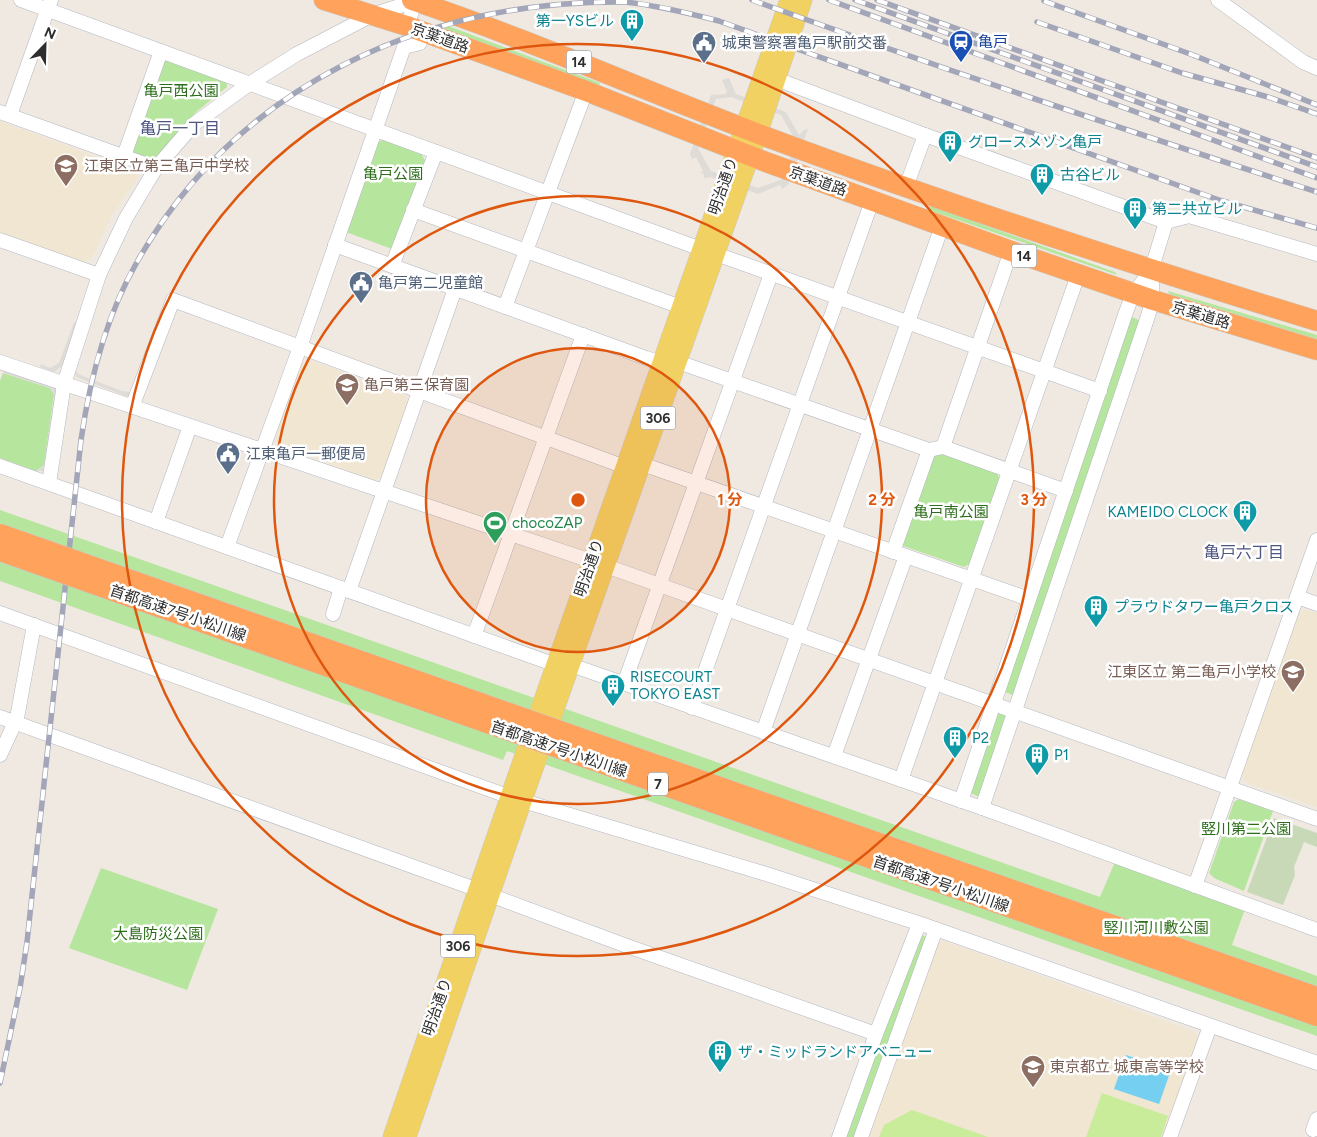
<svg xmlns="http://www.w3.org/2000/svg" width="1317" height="1137" font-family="Figtree,'Noto Sans JP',sans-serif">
  <rect width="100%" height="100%" fill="#efe9e1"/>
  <g fill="#f0e6d1">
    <polygon points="0,121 135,171 138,177 113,213 91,259 83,262 0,232"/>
    <polygon points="309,360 404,394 409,404 384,476 375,480 278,446 274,438 300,364"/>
    <polygon points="1306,610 1317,613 1317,807 1245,782 1241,773 1297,614"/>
    <polygon points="944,941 1195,1032 1198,1038 1162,1137 867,1137 938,943"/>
  </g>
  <g fill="#b6e59e">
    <polygon points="443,24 600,83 599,87 437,27"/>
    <polygon points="168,58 226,78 227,87 196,112 161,152 152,160 134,153 131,149 164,60"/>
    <polygon points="386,139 421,153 425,161 392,249 346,232 378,142"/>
    <polygon points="931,206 1115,272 1117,275 929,210 928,208"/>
    <polygon points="1168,291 1317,335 1317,339 1169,294"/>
    <polygon points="1127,315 1141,321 1017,697 1003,691"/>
    <polygon points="3,373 50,388 54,395 44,465 36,471 0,458 0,381"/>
    <polygon points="941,452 997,473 1001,483 971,563 964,567 903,546 900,541 932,455"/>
    <polygon points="0,510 1100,897 1115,862 1245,909 1232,945 1317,976 1317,1036 507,751 503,760 0,581"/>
    <polygon points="997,711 1010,716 983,799 969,792"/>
    <polygon points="1239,799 1273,811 1244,891 1214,878 1209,873 1234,802"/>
    <polygon points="101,868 218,909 187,990 69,948"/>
    <polygon points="918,934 930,938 858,1137 842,1137"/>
  </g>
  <polygon fill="#c8d9b8" points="1274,818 1317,833 1317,847 1304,842 1294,867 1295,875 1283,905 1247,892"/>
  <g fill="#c9ec9a">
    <polygon points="1102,1093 1168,1116 1161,1137 1086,1137"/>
    <polygon points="912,1110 988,1137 879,1137 884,1125"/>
  </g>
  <g fill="#dfdcd8" fill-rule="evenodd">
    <path d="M729,78L736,94L786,112L799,135L804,130L808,129L788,185L782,189L780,185L758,194L710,177L704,178V174L700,173L703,171L696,157L692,159L690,154L711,95L725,94L727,92L722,80ZM731,97L781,115L796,141L783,179L758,188L711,171L698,148L716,99Z"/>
    <polygon points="74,322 79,324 64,364 54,372 40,367 41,364 50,368 59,363"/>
    <polygon points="4,368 58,387 47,469 43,471 36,471 44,465 54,395 50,388 3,373"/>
    <polygon points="75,370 78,374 122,391 130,392 131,396 128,397 76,377"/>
  </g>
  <polygon fill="#75cff0" points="1126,1055 1171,1070 1159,1104 1114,1089"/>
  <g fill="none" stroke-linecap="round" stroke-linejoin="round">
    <defs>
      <g id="minor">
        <polyline points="21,0 701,249"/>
        <polyline points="1218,0 1303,62 1317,68"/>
        <polyline points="776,79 925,135 1166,222 1189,216 1317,254"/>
        <polyline points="0,112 156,168"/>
        <polyline points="10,115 51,0"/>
        <polyline points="124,156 161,51"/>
        <polyline points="906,187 925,135"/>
        <polyline points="413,210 681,307"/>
        <polyline points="0,240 99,275"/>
        <polyline points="335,245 646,358 661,363 678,362 929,450 943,447 1066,491"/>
        <polyline points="716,254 1100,391"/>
        <polyline points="392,266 436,152"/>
        <polyline points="505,307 586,91"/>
        <polyline points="0,362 606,566 1317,819"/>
        <polyline points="132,407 173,300 625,467"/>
        <polyline points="943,447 1011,251"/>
        <polyline points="642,464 1029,599"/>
        <polyline points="0,466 542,660 556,665 571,665 982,808 1317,930"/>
        <polyline points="49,483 64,384 99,275 126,218 156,168 194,124 249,84 297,54 372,15 415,1"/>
        <polyline points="156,522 190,426"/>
        <polyline points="227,547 300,347 404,47 420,43 407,26 416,0"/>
        <polyline points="893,552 929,450"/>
        <polyline points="349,591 455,289"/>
        <polyline points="1297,597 1317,604"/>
        <polyline points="0,613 510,797 763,873 927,926 1317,1063"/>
        <polyline points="333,614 341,588"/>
        <polyline points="474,636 583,335"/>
        <polyline points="624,684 771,274"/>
        <polyline points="692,708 872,201"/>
        <polyline points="0,717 478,890"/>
        <polyline points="763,732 942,226"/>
        <polyline points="0,755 17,718 34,625"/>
        <polyline points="834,756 906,556"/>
        <polyline points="901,780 1078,275"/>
        <polyline points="961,801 1126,312 1133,294 1151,271"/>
        <polyline points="982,808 1147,319 1153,300 1151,271 1166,222"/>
        <polyline points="1195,886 1317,540"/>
        <polyline points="490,895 627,946 876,1034"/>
        <polyline points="1313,1130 1317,1119"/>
        <polyline points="839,1137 876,1034 919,924"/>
        <polyline points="861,1137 936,929"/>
        <polyline points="1170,1137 1210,1026"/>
      </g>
      <g id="major">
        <polyline points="392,1137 544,697 789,0"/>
        <polyline points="407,1137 523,800 758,134 803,0"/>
      </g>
      <g id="highway">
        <polyline points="324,0 407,26 586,91 766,162 1011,251 1153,300 1317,350"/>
        <path d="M412,0C534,41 652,94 772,139C952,206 1134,265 1317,321"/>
      </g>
    </defs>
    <use href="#minor" stroke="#b4b7c1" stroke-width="15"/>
    <use href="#major" stroke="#c9c9c9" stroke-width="19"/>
    <use href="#highway" stroke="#c9c9c9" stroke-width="21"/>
    <use href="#minor" stroke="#fff" stroke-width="14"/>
    <use href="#major" stroke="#f2d163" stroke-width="18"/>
    <use href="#highway" stroke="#ffa35c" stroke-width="20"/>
    <defs>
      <g id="rail">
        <path d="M752,0C939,68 1128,131 1317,192"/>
        <polyline points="829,0 1317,178"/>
        <polyline points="855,0 1317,167"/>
        <polyline points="877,0 1317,158"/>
        <polyline points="1044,1 1193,55 1317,105"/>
        <polyline points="1037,22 1182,73 1268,97 1317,114"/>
        <path d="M0,1083L20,988L27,942L81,440C90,378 106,316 137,262C237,86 423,0 625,2C656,5 688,13 719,21L1219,200L1317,228"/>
      </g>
    </defs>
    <use href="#rail" stroke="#a3a6b8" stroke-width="5.5"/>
    <use href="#rail" stroke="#fff" stroke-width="4" stroke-dasharray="11" stroke-linecap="butt"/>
    <defs>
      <g id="highway-bridge">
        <polyline points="0,534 1317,997"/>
        <polyline points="0,551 1317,1016"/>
      </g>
    </defs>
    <use href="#highway-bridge" stroke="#c9c9c9" stroke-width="21" stroke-linecap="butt"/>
    <use href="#highway-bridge" stroke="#ffa35c" stroke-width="20"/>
  </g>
  <circle cx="578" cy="500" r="152" fill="#df570e" fill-opacity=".12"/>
  <g fill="none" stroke="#df570e" stroke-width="2.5">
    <circle cx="578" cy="500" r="152"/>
    <circle cx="578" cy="500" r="304"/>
    <circle cx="578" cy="500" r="456"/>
  </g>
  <defs>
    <symbol id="building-pin" viewBox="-11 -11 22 30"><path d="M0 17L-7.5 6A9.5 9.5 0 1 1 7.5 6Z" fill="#0f9aa8" stroke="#fff"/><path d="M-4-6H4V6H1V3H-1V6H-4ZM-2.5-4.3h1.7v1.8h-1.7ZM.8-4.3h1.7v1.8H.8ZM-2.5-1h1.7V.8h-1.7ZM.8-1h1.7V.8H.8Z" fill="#fff"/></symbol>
    <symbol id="station-pin" viewBox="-11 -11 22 30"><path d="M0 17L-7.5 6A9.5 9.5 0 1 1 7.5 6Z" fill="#1a4fb4" stroke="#fff"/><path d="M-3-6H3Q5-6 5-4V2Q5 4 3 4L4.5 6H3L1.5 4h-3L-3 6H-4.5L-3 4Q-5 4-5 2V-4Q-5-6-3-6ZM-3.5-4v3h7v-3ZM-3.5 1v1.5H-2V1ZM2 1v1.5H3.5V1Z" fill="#fff"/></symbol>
    <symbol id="civic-pin" viewBox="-11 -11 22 30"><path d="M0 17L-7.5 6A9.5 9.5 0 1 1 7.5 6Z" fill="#5c6f8a" stroke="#fff"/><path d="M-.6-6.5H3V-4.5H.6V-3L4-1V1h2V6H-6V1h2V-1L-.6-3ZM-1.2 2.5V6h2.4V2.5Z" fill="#fff"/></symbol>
    <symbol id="school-pin" viewBox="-11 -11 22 30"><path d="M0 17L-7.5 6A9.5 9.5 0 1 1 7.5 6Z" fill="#8d6e63" stroke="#fff"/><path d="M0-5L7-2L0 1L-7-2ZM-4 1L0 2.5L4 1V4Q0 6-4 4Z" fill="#fff"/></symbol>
    <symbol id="stadium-pin" viewBox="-11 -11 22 30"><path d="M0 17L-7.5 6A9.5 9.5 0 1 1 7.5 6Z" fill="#2e9e5b" stroke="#fff"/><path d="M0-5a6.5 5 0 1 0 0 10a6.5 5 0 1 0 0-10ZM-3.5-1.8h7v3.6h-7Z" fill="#fff"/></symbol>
  </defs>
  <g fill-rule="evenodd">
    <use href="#building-pin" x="618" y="7" width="28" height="38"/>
    <use href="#station-pin" x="947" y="28" width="28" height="38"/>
    <use href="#civic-pin" x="690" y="29" width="28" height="38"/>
    <use href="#building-pin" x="936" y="128" width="28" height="38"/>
    <use href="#school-pin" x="52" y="152" width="28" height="38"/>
    <use href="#building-pin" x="1028" y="161" width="28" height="38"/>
    <use href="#building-pin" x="1121" y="195" width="28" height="38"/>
    <use href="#civic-pin" x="347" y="269" width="28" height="38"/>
    <use href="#school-pin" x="333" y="371" width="28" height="38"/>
    <use href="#civic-pin" x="214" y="440" width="28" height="38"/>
    <use href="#building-pin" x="1231" y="498" width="28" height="38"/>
    <use href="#stadium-pin" x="481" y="509" width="28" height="38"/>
    <use href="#building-pin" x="1082" y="593" width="28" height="38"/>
    <use href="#school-pin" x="1279" y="658" width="28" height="38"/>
    <use href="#building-pin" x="599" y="672" width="28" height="38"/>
    <use href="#building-pin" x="941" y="724" width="28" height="38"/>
    <use href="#building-pin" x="1023" y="741" width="28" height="38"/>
    <use href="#building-pin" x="706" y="1038" width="28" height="38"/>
    <use href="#school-pin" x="1019" y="1053" width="28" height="38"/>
  </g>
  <g text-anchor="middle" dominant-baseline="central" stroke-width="5" stroke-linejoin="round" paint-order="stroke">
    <g fill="#fff" stroke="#6d6d6d" stroke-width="1">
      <rect x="566.5" y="50.5" width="25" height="23" rx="4"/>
      <rect x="1011.5" y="244.5" width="25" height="23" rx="4"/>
      <rect x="640.5" y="406.5" width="35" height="23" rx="4"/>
      <rect x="648" y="772.5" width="20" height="23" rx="4"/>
      <rect x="440.5" y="934.5" width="35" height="23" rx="4"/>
    </g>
    <g font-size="14" font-weight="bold" fill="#2e2e2e">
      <text x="579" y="62">14</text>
      <text x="1024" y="256">14</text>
      <text x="658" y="418">306</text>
      <text x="658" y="784">7</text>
      <text x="458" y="946">306</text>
    </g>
    <g font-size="15" fill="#0d838f" stroke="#fff" text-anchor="start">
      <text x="614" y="21" text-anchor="end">第一YSビル</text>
      <text x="968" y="142">グロースメゾン亀戸</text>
      <text x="1060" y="175">古谷ビル</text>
      <text x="1152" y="209">第二共立ビル</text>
      <text x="1228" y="512" text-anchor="end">KAMEIDO CLOCK</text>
      <text x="1114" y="607">プラウドタワー亀戸クロス</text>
      <text x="630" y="677">RISECOURT<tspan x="630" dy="17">TOKYO EAST</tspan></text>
      <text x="972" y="738">P2</text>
      <text x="1054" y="755">P1</text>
      <text x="738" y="1052">ザ・ミッドランドアベニュー</text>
    </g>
    <g font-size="15" fill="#2e2e2e" stroke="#fff">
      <text transform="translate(440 38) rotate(20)">京葉道路</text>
      <text transform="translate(818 181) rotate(20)">京葉道路</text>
      <text transform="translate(723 186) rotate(-71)">明治通り</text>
      <text transform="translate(1201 315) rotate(17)">京葉道路</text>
      <text transform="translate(589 568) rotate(-71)">明治通り</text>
      <text transform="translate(178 613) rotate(19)">首都高速7号小松川線</text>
      <text transform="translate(559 749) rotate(19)">首都高速7号小松川線</text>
      <text transform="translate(941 884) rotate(19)">首都高速7号小松川線</text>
      <text transform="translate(437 1007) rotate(-71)">明治通り</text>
    </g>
    <g font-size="15" fill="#164399" stroke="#fff" text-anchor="start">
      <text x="978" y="42">亀戸</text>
    </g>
    <g font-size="15" fill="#4e5e75" stroke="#fff" text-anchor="start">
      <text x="722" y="43">城東警察署亀戸駅前交番</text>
      <text x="378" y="283">亀戸第二児童館</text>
      <text x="246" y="454">江東亀戸一郵便局</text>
    </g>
    <g font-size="15" fill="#2c6e1b" stroke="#fff">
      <text x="181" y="91">亀戸西公園</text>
      <text x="393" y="174">亀戸公園</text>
      <text x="951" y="512">亀戸南公園</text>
      <text x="1246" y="829">竪川第二公園</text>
      <text x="1156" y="928">竪川河川敷公園</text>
      <text x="158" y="934">大島防災公園</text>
    </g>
    <g font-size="15" fill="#785e54" stroke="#fff" text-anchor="start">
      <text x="84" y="166">江東区立第三亀戸中学校</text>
      <text x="364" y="385">亀戸第三保育園</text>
      <text x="1276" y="672" text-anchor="end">江東区立 第二亀戸小学校</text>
      <text x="1050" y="1067">東京都立 城東高等学校</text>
    </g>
    <g font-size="15" fill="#27864d" stroke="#fff" text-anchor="start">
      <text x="512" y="523">chocoZAP</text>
    </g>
    <g font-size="16" fill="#4d5680" stroke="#fff">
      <text x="180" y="128">亀戸一丁目</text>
      <text x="1244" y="552">亀戸六丁目</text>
    </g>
  </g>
  <circle cx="578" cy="500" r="8" fill="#df570e" stroke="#fff" stroke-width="2.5"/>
  <g font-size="15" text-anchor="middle" font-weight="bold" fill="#df570e" stroke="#fff" stroke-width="5" stroke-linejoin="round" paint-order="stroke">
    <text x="730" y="505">1 分</text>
    <text x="882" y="505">2 分</text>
    <text x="1034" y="505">3 分</text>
  </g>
  <g transform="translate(45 45) rotate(23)" stroke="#ffffff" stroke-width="4" paint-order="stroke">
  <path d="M0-4L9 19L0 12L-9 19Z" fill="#2e2e2e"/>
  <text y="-8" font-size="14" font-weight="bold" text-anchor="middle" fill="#2e2e2e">N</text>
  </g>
</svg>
